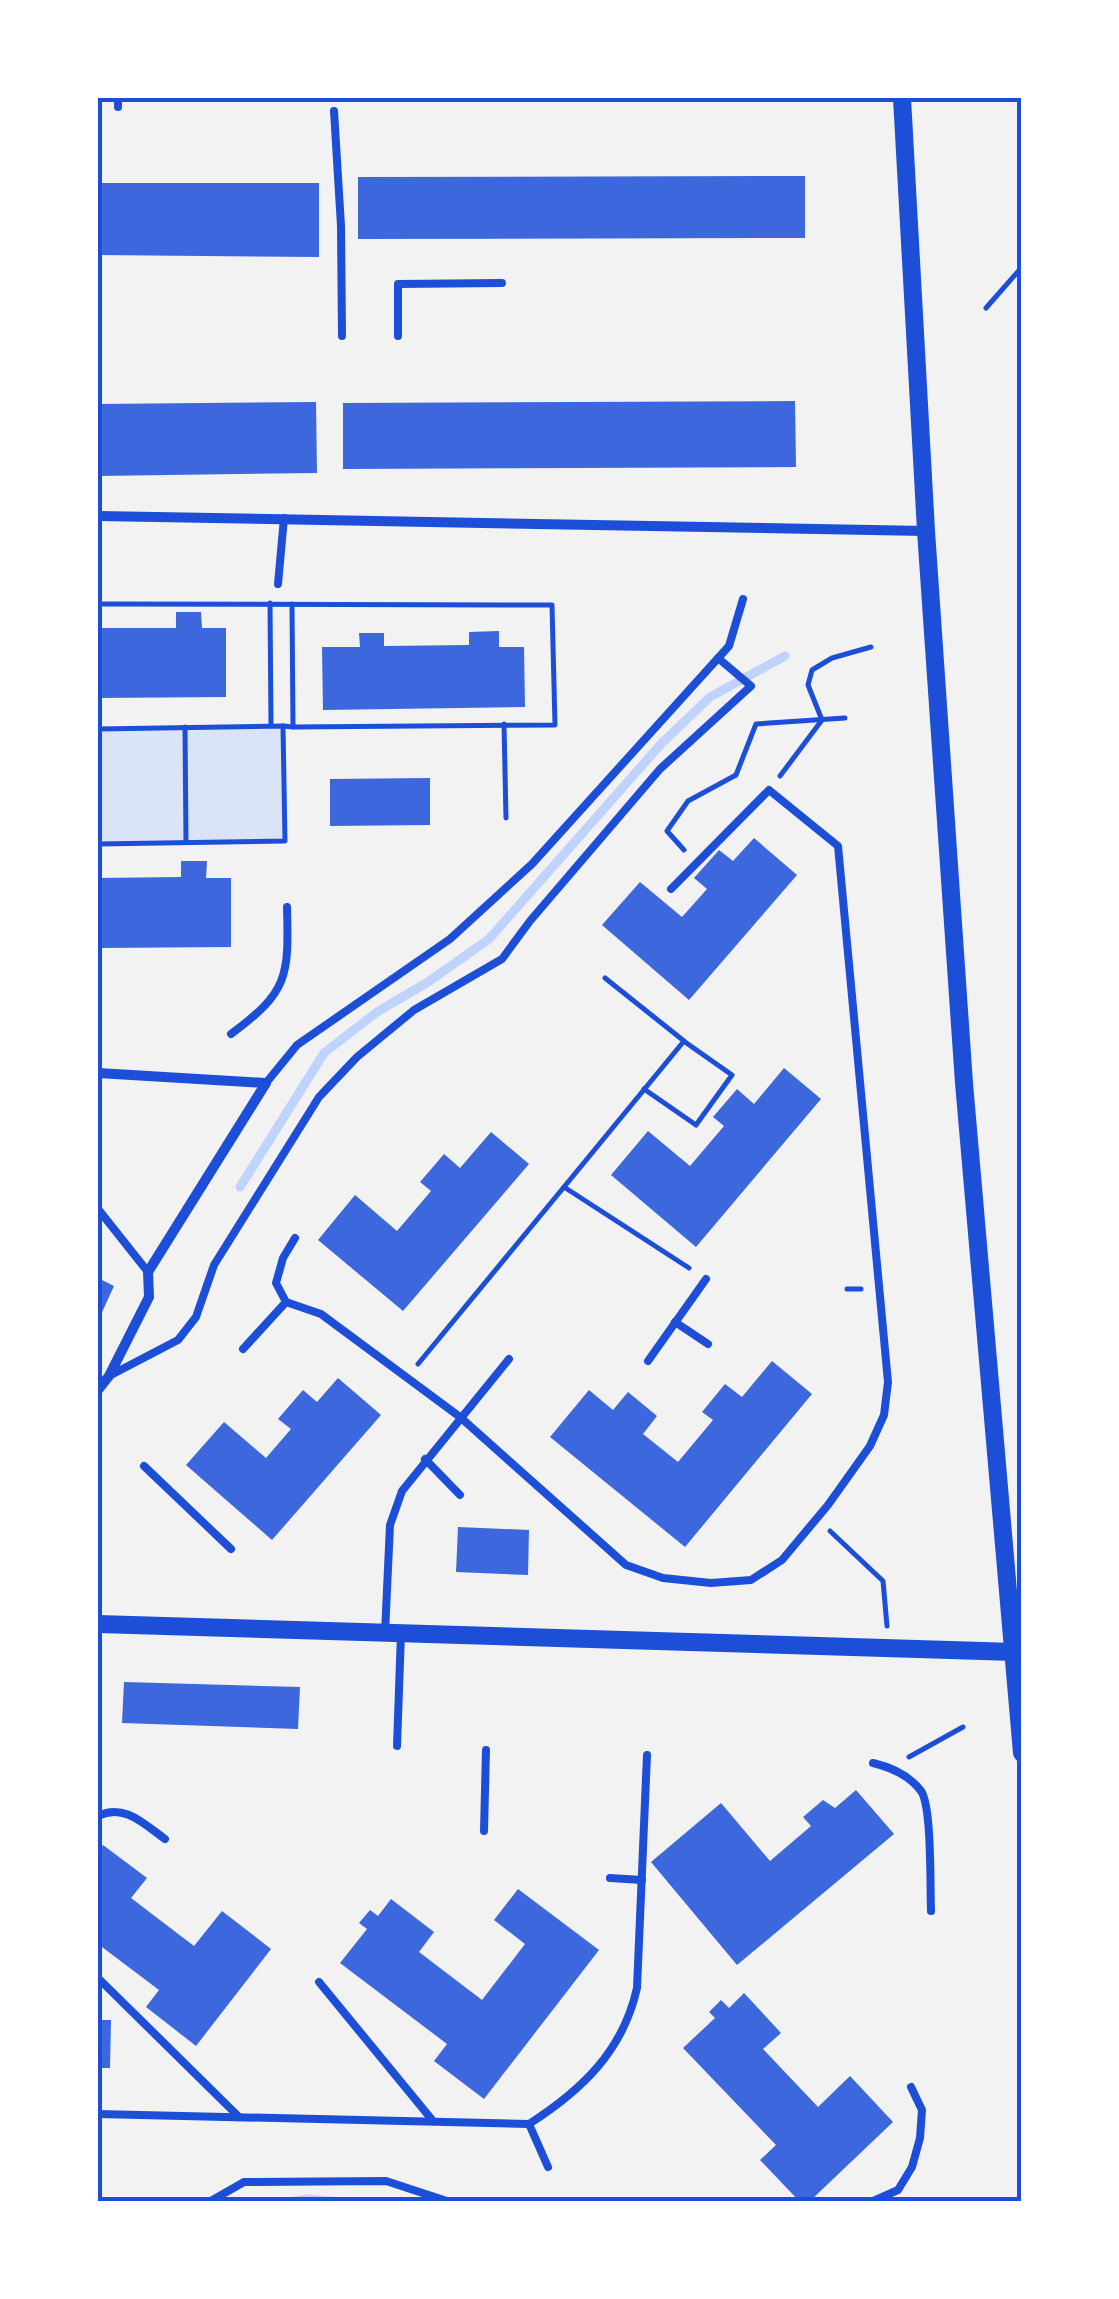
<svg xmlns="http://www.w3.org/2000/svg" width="1119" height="2299" font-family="'Exo 2',sans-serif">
  <rect width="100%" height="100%" fill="#f2f2f2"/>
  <polygon fill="#dbe4f7" points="283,726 285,841 98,844 98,729"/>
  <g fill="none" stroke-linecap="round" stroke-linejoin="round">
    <g stroke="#bfd3fe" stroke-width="9">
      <polyline points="240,1187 324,1053 377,1012 428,982 489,939 661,744 710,697 785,656"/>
      <polyline points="289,2202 307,2199 342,2202"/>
    </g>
  </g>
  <g fill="#3d67dc">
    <polygon points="805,176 805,238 358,239 358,177"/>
    <polygon points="98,183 319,183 319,257 98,255"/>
    <polygon points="795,401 796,467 343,469 343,403"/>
    <polygon points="316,402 317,473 98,476 98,404"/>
    <polygon points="176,612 201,612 202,628 226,628 226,697 98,698 98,628 176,628"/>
    <polygon points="499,631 499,647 524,647 525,707 323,710 322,647 360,647 359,633 384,633 384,646 469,645 469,632"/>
    <polygon points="430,778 430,825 330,826 330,779"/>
    <polygon points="754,838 797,875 689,1000 602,925 640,882 682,917 707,889 694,878 719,850 733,861"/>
    <polygon points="181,861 207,861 206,878 231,878 231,947 98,948 98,878 181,877"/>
    <polygon points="784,1068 821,1099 696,1247 611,1175 648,1131 690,1166 724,1126 713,1117 737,1089 754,1104"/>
    <polygon points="491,1132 529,1164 403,1311 318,1240 355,1195 397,1231 431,1191 420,1182 444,1154 460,1168"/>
    <polygon points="98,1278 114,1286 98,1321"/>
    <polygon points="772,1361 812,1394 685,1547 550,1437 589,1390 613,1410 628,1392 657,1416 643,1434 678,1462 713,1420 702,1412 725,1384 742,1397"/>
    <polygon points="338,1378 381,1415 272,1540 186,1465 224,1422 266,1458 291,1429 278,1419 303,1390 317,1402"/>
    <polygon points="458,1527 529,1530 528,1575 456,1572"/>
    <polygon points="124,1682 300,1687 298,1729 122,1723"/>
    <polygon points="856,1790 894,1834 737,1965 651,1862 721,1803 770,1861 811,1826 803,1817 823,1800 835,1808"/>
    <polygon points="103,1845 147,1878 131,1898 194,1946 222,1911 271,1949 196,2046 146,2007 159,1990 98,1944 98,1853"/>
    <polygon points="518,1889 599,1950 484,2099 434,2061 447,2044 340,1963 367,1929 359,1923 370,1910 378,1916 391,1899 434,1932 419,1952 482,2000 525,1944 494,1920"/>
    <polygon points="744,1993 781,2033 763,2049 818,2107 850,2076 893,2122 809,2202 800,2202 760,2160 776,2145 683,2048 715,2018 709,2012 721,2000 729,2008"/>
    <polygon points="98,2020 111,2020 110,2068 98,2068"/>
  </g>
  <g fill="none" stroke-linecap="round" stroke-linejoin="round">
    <g stroke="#1d4ed8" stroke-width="5">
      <polyline points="986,308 1022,267"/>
      <polyline points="270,603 271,725"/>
      <polyline points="98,604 552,605 555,725 293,727"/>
      <polyline points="504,724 506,818"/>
      <polyline points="283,726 293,727 292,604"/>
      <polyline points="185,727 186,842"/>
      <polyline points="98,729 283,726 285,841 98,844"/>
      <polyline points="780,776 822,720 808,685 812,670 832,658 871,647"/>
      <polyline points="684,850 667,831 688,801 736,775 756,724 845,718"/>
      <polyline points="644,1089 696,1125 732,1075 685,1042"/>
      <polyline points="564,1187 684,1041 605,978"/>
      <polyline points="847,1289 861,1289"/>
      <polyline points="418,1364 564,1187 689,1268"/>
      <polyline points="830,1531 883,1581 887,1626"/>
      <polyline points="909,1757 963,1727"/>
    </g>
    <g stroke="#1d4ed8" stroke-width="8">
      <polyline points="118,98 118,107"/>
      <polyline points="334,111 341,226 342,336"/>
      <polyline points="398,336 398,284 502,283"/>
      <polyline points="278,584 284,518"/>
      <path d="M231,1034C288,992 289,977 287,907"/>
      <polyline points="266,1083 297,1045 450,939 532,864 729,646 743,599"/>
      <polyline points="98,1209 148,1272"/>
      <polyline points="295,1238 283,1258 276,1283 286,1302 321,1314 460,1417 626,1565 663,1578 711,1583 751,1580 782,1560 828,1505 870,1446 884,1415 888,1382 838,846 769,790 671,889"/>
      <polyline points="675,1322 708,1344"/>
      <polyline points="243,1349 286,1302"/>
      <polyline points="648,1361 706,1279"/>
      <polyline points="109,1376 178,1340 196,1317 214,1265 319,1097 357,1057 414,1010 502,959 530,921 660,769 751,686 718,658"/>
      <polyline points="425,1459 460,1495"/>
      <polyline points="144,1466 231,1549"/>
      <polyline points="385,1633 390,1525 402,1491 509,1359"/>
      <polyline points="397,1746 401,1633"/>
      <path d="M873,1763C890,1767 909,1775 921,1791C932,1806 930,1887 931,1911"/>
      <path d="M98,1816C124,1803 144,1824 165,1839"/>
      <polyline points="484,1831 486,1750"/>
      <polyline points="610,1878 642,1880"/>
      <polyline points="98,1978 239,2117"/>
      <polyline points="319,1982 433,2121"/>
      <path d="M98,2114L529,2124C582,2090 623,2051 637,1988L647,1755"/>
      <polyline points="529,2124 548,2167"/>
      <polyline points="209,2202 244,2182 386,2181 450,2202"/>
      <polyline points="871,2202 898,2190 912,2167 920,2138 922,2110 911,2087"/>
    </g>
    <g stroke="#1d4ed8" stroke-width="10">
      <polyline points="98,516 926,531"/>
      <polyline points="98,1073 266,1083 148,1272 149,1297 109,1376 98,1390"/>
    </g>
    <g stroke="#1d4ed8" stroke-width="18">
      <polyline points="902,98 926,531 964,1083 1022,1753"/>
      <polyline points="98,1624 1015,1652"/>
    </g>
  </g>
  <rect width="1119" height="2299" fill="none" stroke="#ffffff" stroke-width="200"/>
  <rect x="100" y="100" width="919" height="2099" fill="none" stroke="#1d4ed8" stroke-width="4"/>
</svg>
